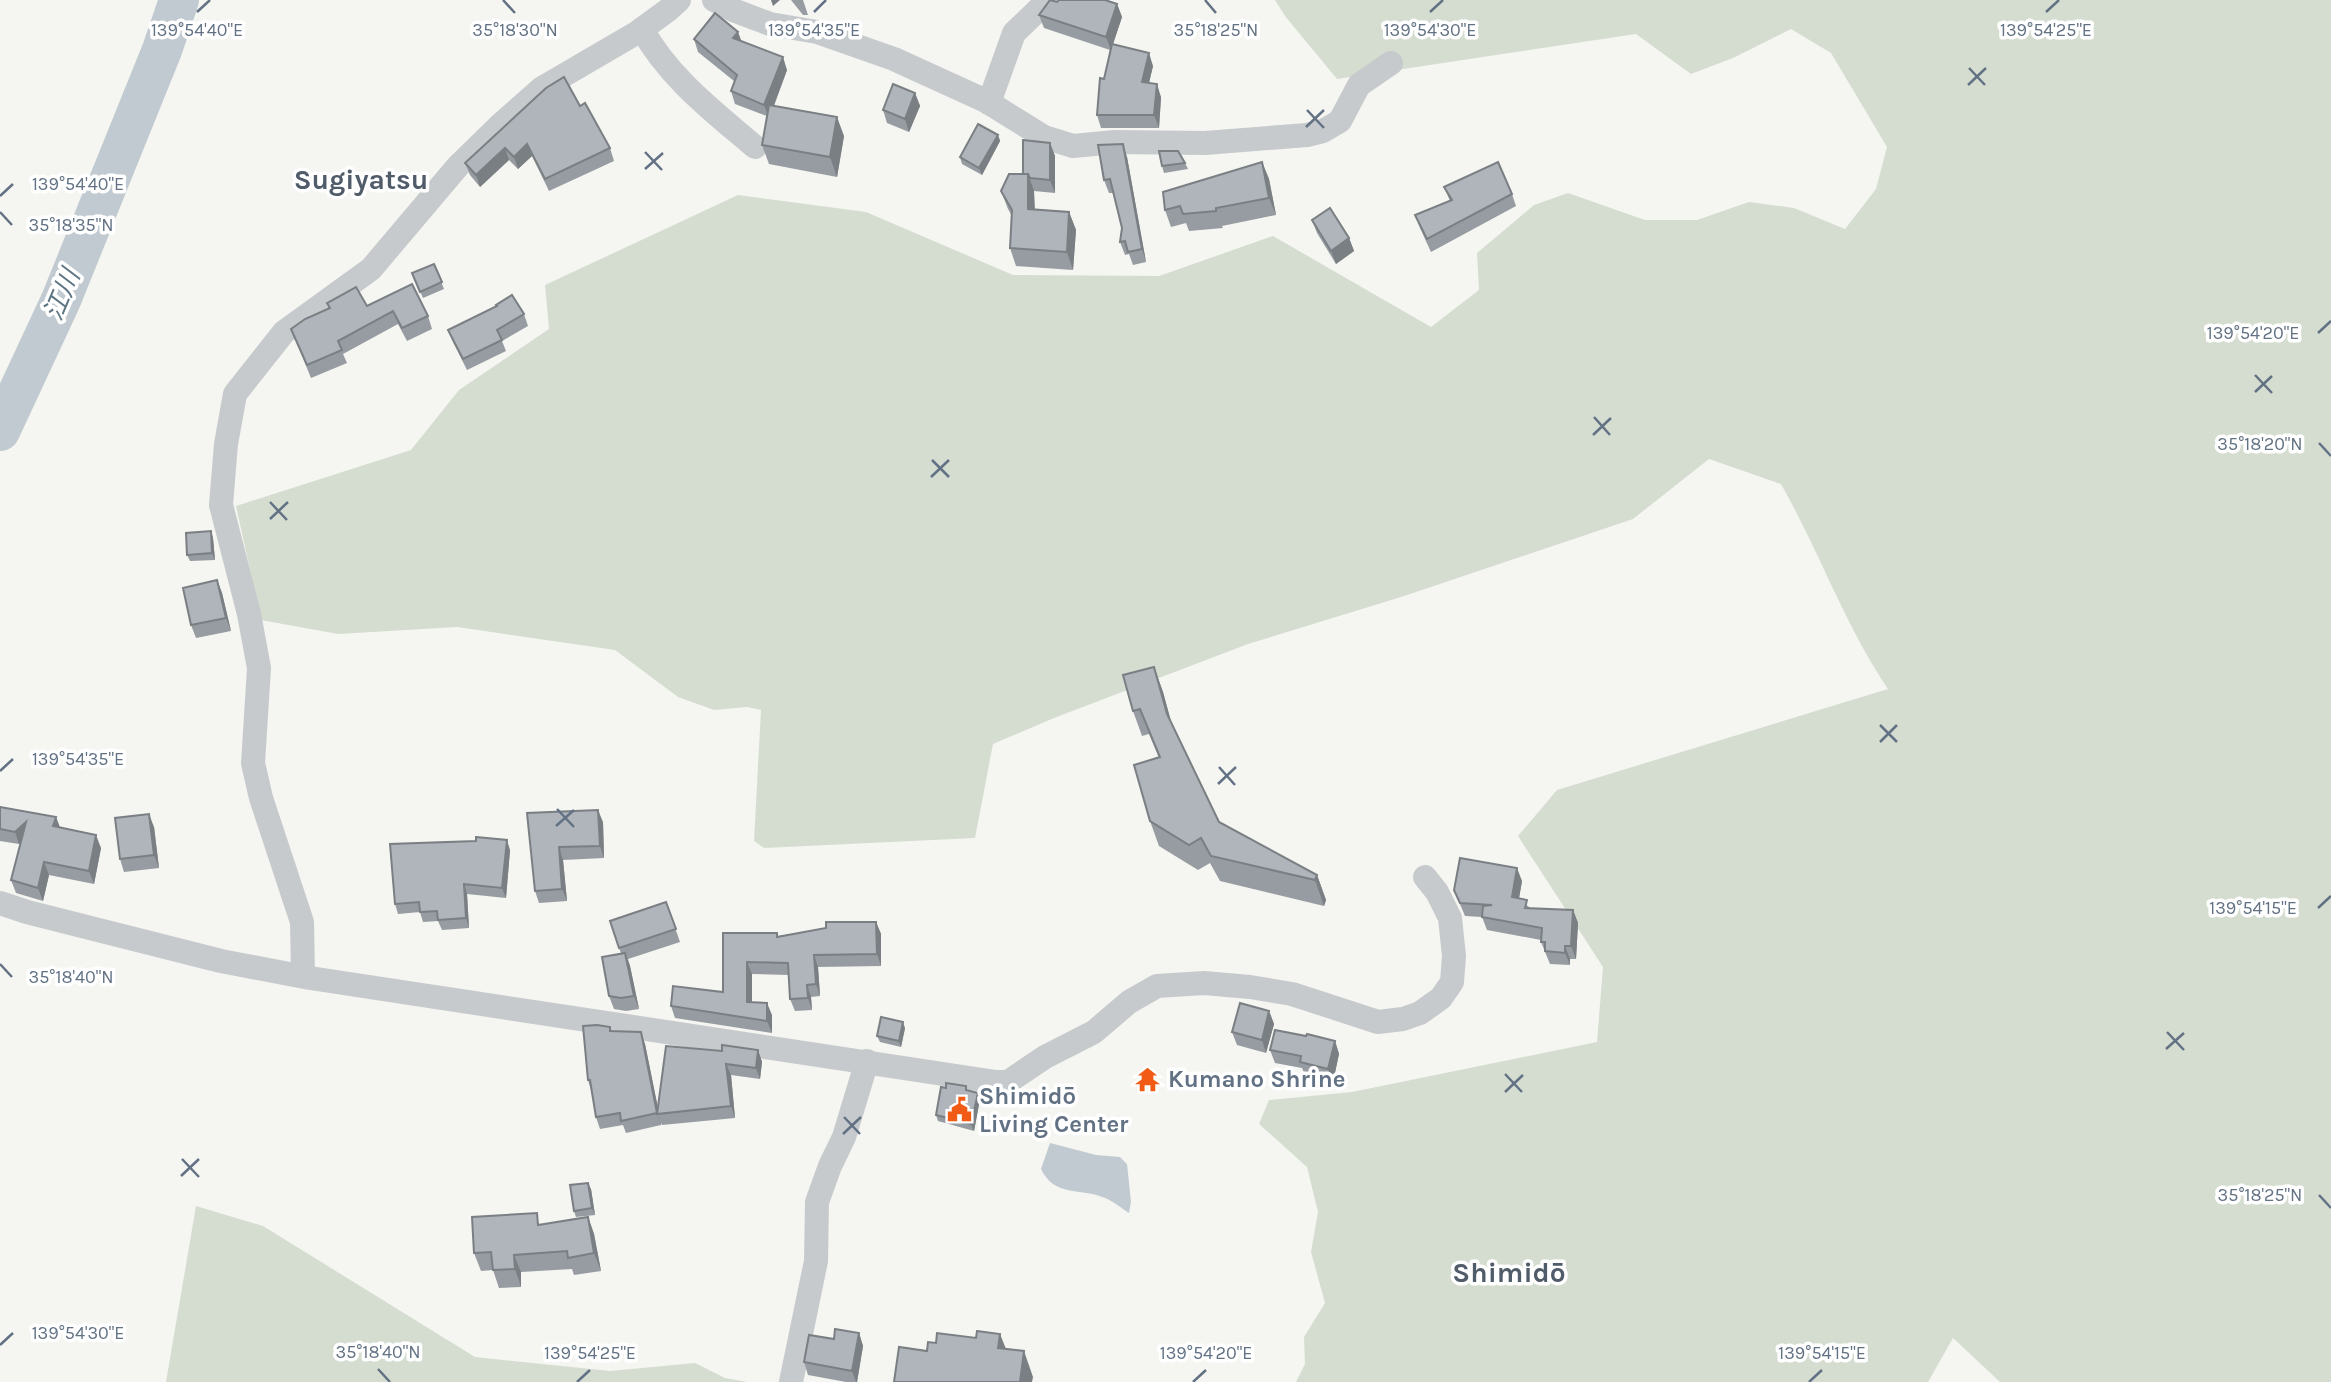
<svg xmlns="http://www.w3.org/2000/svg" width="2331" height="1382" font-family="Karla,'Noto Sans JP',sans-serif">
  <rect width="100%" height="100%" fill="#f5f5f1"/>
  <g fill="#d5ddd1">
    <path d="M1275,0H2331V1382H2000L1953,1338L1928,1382H1296L1305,1364L1304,1337L1325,1303L1311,1252L1318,1212L1307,1167L1259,1124L1269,1100L1352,1092L1597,1042L1603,967L1518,836L1557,790L1888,689C1845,625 1819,551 1781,484L1709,459L1633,519L1401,597L1248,644L1054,718L993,744L975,838L764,848L754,841L761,710L747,707L714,710L678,697L615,650L457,627L338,634L261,620L236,506L411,450L459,390L549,329L545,285L738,195L866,212L1013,275L1159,276L1273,236L1431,327L1479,290L1477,253L1534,205L1568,193L1645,220H1697L1749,202L1794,208L1845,229L1876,189L1887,147L1831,53L1791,29L1733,58L1691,74L1636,34L1337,79L1285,16Z"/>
    <polygon points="196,1206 263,1226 475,1357 610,1371 695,1363 725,1378 747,1382 166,1382"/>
  </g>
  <path fill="#c0cad0" d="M1050,1143L1096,1155L1120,1157L1127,1164L1131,1202L1129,1213C1121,1208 1113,1201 1105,1198C1080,1187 1055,1198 1041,1169Z"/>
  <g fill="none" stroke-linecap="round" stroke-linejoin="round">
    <polyline stroke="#c0cad0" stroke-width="40" points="0,431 61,300 162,50 179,0"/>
    <g stroke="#c7cacd" stroke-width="24">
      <polyline points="714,0 733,10 770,24 817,32 894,59 986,101 1044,137 1073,146 1115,142 1205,143 1307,135 1323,131 1340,121 1359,85 1391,63"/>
      <path d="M642,29C669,78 713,111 755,147"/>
      <polyline points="989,103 1014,33 1042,6 1045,0"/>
      <polyline points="0,903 27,912 221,961 310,978 996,1082 1008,1082 1045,1057 1094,1032 1129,1002 1157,986 1204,983 1250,987 1292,994 1378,1022 1403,1019 1420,1013 1441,998 1452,982 1454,956 1450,918 1437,892 1425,877"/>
      <polyline points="303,976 302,922 261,798 253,763 259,668 249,614 221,505 226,444 235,394 284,332 371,269 458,166 499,126 542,88 638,32 668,10 679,0"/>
      <polyline points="791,1382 816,1261 817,1202 830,1166 844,1137 867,1061"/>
    </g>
  </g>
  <g fill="#969ca1">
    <polygon points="791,0 803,0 808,15 803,15"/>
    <polygon points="1057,2 1117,4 1122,17 1113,44 1153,66 1149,83 1161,97 1159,128 1101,128 1097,115 1110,50 1044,28 1039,15"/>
    <polygon points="694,39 742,42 787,70 774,106 844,136 837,177 769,164 762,145 767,116 735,104 731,91 734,81 698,52"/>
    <polygon points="915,93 920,106 909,132 887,123 883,110"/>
    <polygon points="580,106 610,148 614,161 549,191 532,156 518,169 509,160 480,187 470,175 465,163"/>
    <polygon points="998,135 1000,141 982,175 962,164 960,157"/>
    <polygon points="1050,143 1055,156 1055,193 1034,191 1035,210 1069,212 1076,230 1073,270 1016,266 1010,248 1012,216 1008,209 1001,191 1023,174"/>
    <polygon points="1127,157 1146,262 1133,265 1129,254 1125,255 1120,242 1122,228 1113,193 1109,193 1104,180"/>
    <polygon points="1262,162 1269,179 1276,215 1222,226 1223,228 1189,231 1186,223 1171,227 1165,210"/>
    <polygon points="1185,163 1188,169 1164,173 1162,166"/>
    <polygon points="1444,187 1512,194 1516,206 1431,252 1420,228 1415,215 1450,201"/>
    <polygon points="1312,220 1349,238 1354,251 1336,264 1317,233"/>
    <polygon points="434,264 444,289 423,298 412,273"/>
    <polygon points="327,303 367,306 428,316 432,329 407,341 398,324 343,354 347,363 311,378 291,329 329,308"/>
    <polygon points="497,307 524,314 528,326 502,341 506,351 467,370 453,342 448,330"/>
    <polygon points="211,531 213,538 215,560 190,561 187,555"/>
    <polygon points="217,580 222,593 231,631 196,638 191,625"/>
    <polygon points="1154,667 1163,692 1172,725 1219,822 1317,875 1326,900 1324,906 1220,881 1210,863 1198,870 1159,846 1150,821 1159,758 1149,734 1142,736 1133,711"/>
    <polygon points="0,807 56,817 60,828 101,848 94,884 49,875 43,901 16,893 11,880 21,843 19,844 0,841"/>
    <polygon points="527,813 603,822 604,858 563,860 567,901 539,903 535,891"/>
    <polygon points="154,827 159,868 124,872 120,859"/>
    <polygon points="510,850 506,898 467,894 469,928 442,930 438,921 423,922 420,912 398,914 395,904"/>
    <polygon points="1522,881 1519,898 1530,908 1573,910 1578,923 1576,959 1570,959 1570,965 1550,964 1541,942 1541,940 1487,930 1482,917 1465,916 1454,890"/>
    <polygon points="666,902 680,942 628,959 630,966 639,1009 626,1011 614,1009 609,996 621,953 619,948"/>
    <polygon points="876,922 881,934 881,966 818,967 820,996 811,997 812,1010 795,1011 790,999 789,975 752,974 752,1003 772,1015 772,1033 675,1018 671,1006 723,992 723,933 777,933 778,936"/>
    <polygon points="1269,1011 1274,1024 1266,1053 1237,1045 1232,1032"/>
    <polygon points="610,1027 612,1031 645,1044 658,1109 722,1051 758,1050 762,1062 760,1079 731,1075 735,1118 662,1125 661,1123 661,1125 626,1133 623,1125 600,1129 596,1117 591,1090 588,1080"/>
    <polygon points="905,1028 901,1047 880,1042 877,1036"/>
    <polygon points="1335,1041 1339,1054 1333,1082 1305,1075 1302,1068 1275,1063 1270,1050"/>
    <polygon points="966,1086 967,1090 978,1093 980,1099 974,1131 938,1121 936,1115 946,1088"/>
    <polygon points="591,1189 595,1215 576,1217 574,1211"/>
    <polygon points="588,1217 594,1234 601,1271 574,1275 572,1269 521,1272 521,1287 499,1288 493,1270 481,1271 474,1253 541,1225"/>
    <polygon points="859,1333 863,1346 857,1382 846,1382 808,1375 804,1362 834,1339"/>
  </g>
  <g fill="#7a7f83">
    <polygon points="771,0 780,0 773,6"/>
    <polygon points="1117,4 1122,17 1111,50 1106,37"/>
    <polygon points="738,32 743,45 733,38"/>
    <polygon points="1149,53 1153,66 1146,95 1142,82"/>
    <polygon points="783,57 787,70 769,118 764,105"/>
    <polygon points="1157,84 1161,97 1159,128 1154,115"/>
    <polygon points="915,93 920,106 909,132 905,119"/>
    <polygon points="837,117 844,136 837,177 830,157"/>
    <polygon points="998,135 1000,141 982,175 979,168"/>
    <polygon points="1050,143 1055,156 1055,193 1050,180"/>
    <polygon points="527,144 532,156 518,169 514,157"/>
    <polygon points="1123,144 1127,157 1146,262 1142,249"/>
    <polygon points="505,148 509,160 480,187 476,175"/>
    <polygon points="1262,162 1269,179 1276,215 1269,198"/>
    <polygon points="1028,174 1034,191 1035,227 1028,209"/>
    <polygon points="1069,212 1076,230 1073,270 1067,252"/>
    <polygon points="1349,238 1354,251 1336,264 1331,251"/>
    <polygon points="211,531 213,538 215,560 212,553"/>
    <polygon points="217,580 222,593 231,631 226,618"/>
    <polygon points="1154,667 1163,692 1176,740 1167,714"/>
    <polygon points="598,810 603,822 604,858 600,846"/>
    <polygon points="149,814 154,827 159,868 154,855"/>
    <polygon points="56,817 61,830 53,826"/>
    <polygon points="26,822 31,835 19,844 15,832"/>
    <polygon points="96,835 101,848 94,884 89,871"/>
    <polygon points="507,840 510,850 506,898 502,888"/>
    <polygon points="559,847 563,860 567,901 562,889"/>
    <polygon points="44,862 49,875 43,901 38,888"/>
    <polygon points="1517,868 1522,881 1517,910 1512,897"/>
    <polygon points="1317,875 1326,900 1324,906 1315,880"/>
    <polygon points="464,884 467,894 469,928 466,918"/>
    <polygon points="1573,910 1578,923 1576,959 1571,946"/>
    <polygon points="876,922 881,934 881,966 877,954"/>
    <polygon points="1565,946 1570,959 1570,965 1565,953"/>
    <polygon points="625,953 630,966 639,1009 634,996"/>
    <polygon points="814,955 818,967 820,996 816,984"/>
    <polygon points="747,962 752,974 752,1014 747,1002"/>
    <polygon points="807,985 811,997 812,1010 808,998"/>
    <polygon points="767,1003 772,1015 772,1033 767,1021"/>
    <polygon points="1269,1011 1274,1024 1266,1053 1262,1040"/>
    <polygon points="903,1022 905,1028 901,1047 899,1041"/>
    <polygon points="641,1032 645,1044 659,1113 657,1114 661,1125 657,1113"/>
    <polygon points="1335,1041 1339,1054 1333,1082 1328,1069"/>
    <polygon points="758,1050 762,1062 760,1079 756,1068"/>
    <polygon points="726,1064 731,1075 735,1118 731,1106"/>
    <polygon points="978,1093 980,1099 974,1131 971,1124"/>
    <polygon points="588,1183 591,1189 595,1215 592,1208"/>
    <polygon points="588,1217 594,1234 601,1271 594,1253"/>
    <polygon points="514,1255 521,1272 521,1287 515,1269"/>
    <polygon points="859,1333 863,1346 857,1382 856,1382 852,1371"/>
    <polygon points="1000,1334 1010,1359 998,1348"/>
    <polygon points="1024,1351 1033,1377 1032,1382 1020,1382"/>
  </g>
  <g fill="#afb5bb" stroke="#7a7f83" stroke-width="2">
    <polygon points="1050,0 1057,2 1059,0 1105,0 1117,4 1106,37 1039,15"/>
    <polygon points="715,13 738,32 733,38 783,57 764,105 731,91 737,75 694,39"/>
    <polygon points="1112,44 1149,53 1142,82 1157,84 1154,115 1097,115 1100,78 1104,79"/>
    <polygon points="564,77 580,106 585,103 610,148 545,179 527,144 514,157 505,148 476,175 465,163 546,88"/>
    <polygon points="893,84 915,93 905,119 883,110"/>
    <polygon points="769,105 837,117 830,157 762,145"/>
    <polygon points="978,124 998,135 979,168 960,157"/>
    <polygon points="1023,140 1050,143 1050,180 1030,178 1028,174 1023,174"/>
    <polygon points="1123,144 1142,249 1128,252 1125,241 1120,242 1122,228 1110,179 1104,180 1098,145"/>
    <polygon points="1159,151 1178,151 1185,163 1162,166"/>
    <polygon points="1262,162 1269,198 1216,208 1216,211 1183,214 1180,206 1165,210 1163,192"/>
    <polygon points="1498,162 1512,194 1427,239 1415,215 1452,200 1444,187"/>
    <polygon points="1009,174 1028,174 1028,209 1069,212 1067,252 1010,248 1012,210 1001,191"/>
    <polygon points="1330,208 1349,238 1331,251 1312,220"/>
    <polygon points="434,264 442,282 420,292 412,273"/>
    <polygon points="412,284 428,316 402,328 393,311 338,341 342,350 307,365 291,329 305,319 330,308 327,303 356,287 367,306"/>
    <polygon points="512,295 524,314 497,330 502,340 463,359 448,330 497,306 496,305"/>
    <polygon points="211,531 212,553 187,555 186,533"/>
    <polygon points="217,580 226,618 191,625 183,588"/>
    <polygon points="1154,667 1167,714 1219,822 1317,875 1315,880 1211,856 1201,838 1189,845 1150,821 1134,765 1160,757 1140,709 1133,711 1123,675"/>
    <polygon points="0,807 56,817 53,826 96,835 89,871 44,862 38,888 11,880 26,822 15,832 0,829"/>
    <polygon points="598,810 600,846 559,847 562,889 535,891 527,813"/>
    <polygon points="149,814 154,855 120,859 115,818"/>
    <polygon points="476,837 507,840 502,888 464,884 466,918 438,920 437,911 420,912 419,902 395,904 390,844 476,841"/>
    <polygon points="1460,858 1517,868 1512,897 1527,900 1525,908 1573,910 1571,946 1565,946 1565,953 1545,951 1545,942 1541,942 1542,928 1482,917 1483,906 1492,905 1460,903 1454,890"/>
    <polygon points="666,902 676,929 619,948 610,921"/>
    <polygon points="826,922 876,922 877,954 814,955 816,984 807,985 808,998 790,999 788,963 747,962 747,1002 767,1003 767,1021 671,1006 673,986 723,992 723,933 777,933 777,937 826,928"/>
    <polygon points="625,953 634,996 621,998 609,996 602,957"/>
    <polygon points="1240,1003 1269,1011 1262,1040 1232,1032"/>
    <polygon points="881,1017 903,1022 899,1041 877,1036"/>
    <polygon points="597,1025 610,1027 610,1031 641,1032 657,1113 621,1121 620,1113 596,1117 590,1080 588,1080 583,1026"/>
    <polygon points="1275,1030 1306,1036 1307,1034 1335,1041 1328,1069 1300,1062 1301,1056 1270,1050"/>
    <polygon points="722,1045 758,1050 756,1068 726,1064 731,1106 657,1114 666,1046 722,1051"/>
    <polygon points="946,1083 966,1086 966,1090 978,1093 971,1124 936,1115 941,1087 946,1088"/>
    <polygon points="588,1183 592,1208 574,1211 570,1185"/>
    <polygon points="537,1213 538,1225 588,1217 594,1253 568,1258 567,1251 514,1255 515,1269 493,1270 491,1252 474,1253 472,1217"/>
    <polygon points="835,1329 859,1333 852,1371 804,1362 809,1335 834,1339"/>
    <polygon points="977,1331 1000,1334 998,1348 1024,1351 1020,1382 894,1382 899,1347 927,1351 928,1342 936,1343 937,1333 976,1338"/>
  </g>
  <path fill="none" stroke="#627284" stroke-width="2.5" d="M503,0L515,13M1205,0L1216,13M197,12L210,0M814,12L826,0M1430,12L1443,0M2046,12L2059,0M1969,68L1985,85M1968,85L1986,68M1307,110L1324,128M1306,127L1324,110M645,152L662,170M645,169L663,153M0,196L13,184M0,212L12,225M2318,333L2331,321M2255,375L2272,393M2255,392L2272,376M1594,417L1610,435M1593,435L1611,418M2319,443L2331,456M932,460L949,477M931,477L949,460M270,502L287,520M270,519L288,502M1880,725L1897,742M1880,742L1897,725M1219,767L1235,785M0,771L13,759M1218,784L1236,767M557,809L574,827M556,826L574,810M2318,908L2331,896M0,964L12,977M2167,1032L2184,1050M2166,1049L2184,1033M1505,1074L1522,1092M1505,1092L1523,1075M844,1117L860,1134M843,1134L861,1117M182,1159L199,1177M181,1176L199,1159M2319,1195L2331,1208M0,1345L13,1333M378,1369L390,1382M577,1382L590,1370M1193,1382L1206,1370M1809,1382L1822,1370"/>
  <defs>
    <symbol id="temple-bare" viewBox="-9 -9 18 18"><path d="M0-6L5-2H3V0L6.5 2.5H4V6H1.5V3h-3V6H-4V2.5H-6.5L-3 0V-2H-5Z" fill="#f15b15" stroke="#fff" stroke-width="2.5" paint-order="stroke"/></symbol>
    <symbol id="civic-bare" viewBox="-9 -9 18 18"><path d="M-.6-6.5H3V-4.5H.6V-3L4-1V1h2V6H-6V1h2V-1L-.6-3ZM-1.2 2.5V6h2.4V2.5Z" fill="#f15b15" stroke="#fff" stroke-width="2.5" paint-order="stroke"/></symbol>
  </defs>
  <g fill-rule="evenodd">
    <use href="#temple-bare" x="1130" y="1062" width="35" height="35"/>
    <use href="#civic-bare" x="942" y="1092" width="35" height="35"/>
  </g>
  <g text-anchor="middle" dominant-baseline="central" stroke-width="7" stroke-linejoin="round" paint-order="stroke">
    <g font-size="24" font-weight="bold" fill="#627284" stroke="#fff" text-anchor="start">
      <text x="1168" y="1079">Kumano Shrine</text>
      <text x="979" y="1096">Shimidō<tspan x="979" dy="28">Living Center</tspan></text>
    </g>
    <g font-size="26" font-style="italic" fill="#5d7582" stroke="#fff">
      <text transform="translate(62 295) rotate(-67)">江川</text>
    </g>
    <g font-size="28" font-weight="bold" fill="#505c69" stroke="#fff">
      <text x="361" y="179">Sugiyatsu</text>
      <text x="1509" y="1272">Shimidō</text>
    </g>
  </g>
  <g font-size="18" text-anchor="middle" fill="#627284" stroke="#fff" stroke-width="7" stroke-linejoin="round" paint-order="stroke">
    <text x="197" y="36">139°54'40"E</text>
    <text x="814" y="36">139°54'35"E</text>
    <text x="1430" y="36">139°54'30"E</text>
    <text x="2046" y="36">139°54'25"E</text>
    <text x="515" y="36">35°18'30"N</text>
    <text x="1216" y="36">35°18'25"N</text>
    <text x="78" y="190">139°54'40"E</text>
    <text x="71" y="231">35°18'35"N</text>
    <text x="2253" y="339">139°54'20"E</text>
    <text x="2260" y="450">35°18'20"N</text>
    <text x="78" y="765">139°54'35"E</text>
    <text x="2253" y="914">139°54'15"E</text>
    <text x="71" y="983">35°18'40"N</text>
    <text x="2260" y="1201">35°18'25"N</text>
    <text x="78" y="1339">139°54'30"E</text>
    <text x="378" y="1358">35°18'40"N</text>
    <text x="590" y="1359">139°54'25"E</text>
    <text x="1206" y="1359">139°54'20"E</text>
    <text x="1822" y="1359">139°54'15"E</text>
  </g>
</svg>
